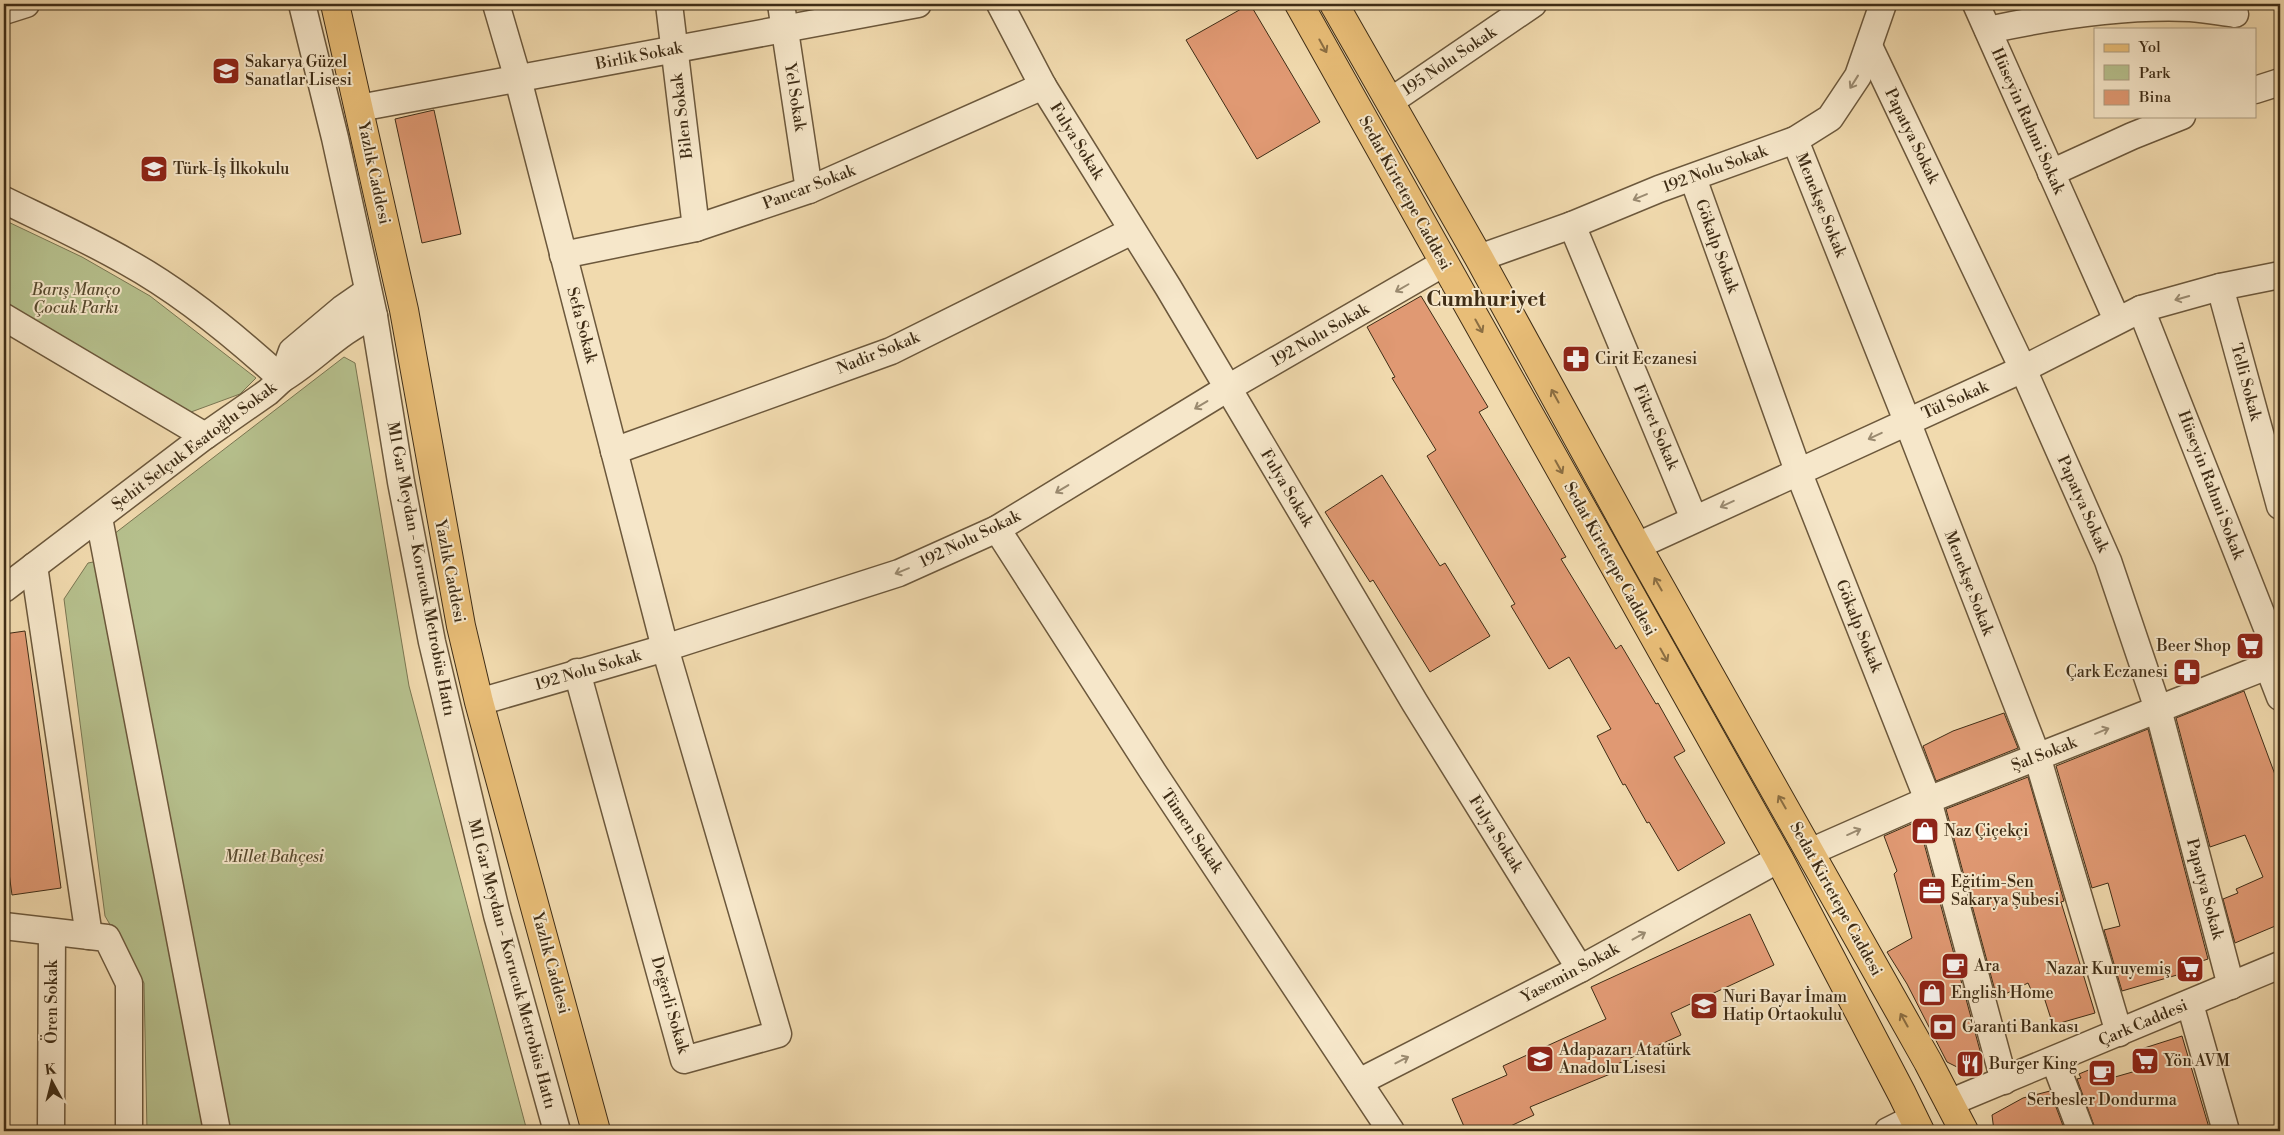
<svg xmlns="http://www.w3.org/2000/svg" width="2284" height="1135" font-family="'Libre Bodoni',serif">
  <rect width="100%" height="100%" fill="#f1daae"/>
  <filter id="stains"><feTurbulence type="fractalNoise" baseFrequency=".004" numOctaves="4"/><feColorMatrix values="0 0 0 0 .2 0 0 0 0 .09 0 0 0 0 .02 0 0 0 .5 -.17"/></filter>
  <radialGradient id="worn" r=".72"><stop offset=".6" stop-color="#630" stop-opacity="0"/><stop offset="1" stop-color="#630" stop-opacity=".3"/></radialGradient>
  <g fill="#b6c08d" stroke="#7a7652">
    <polygon points="4,220 82,257 150,296 256,378 240,394 191,412 4,303"/>
    <polygon points="344,357 355,363 409,686 527,1131 147,1131 144,983 105,916 64,599 88,563 119,557 114,534"/>
  </g>
  <g fill="#e09973" stroke="#3f2d16">
    <polygon points="1250,4 1320,122 1257,159 1186,40"/>
    <polygon points="434,110 461,234 422,243 395,119"/>
    <polygon points="1421,296 1488,407 1479,412 1566,557 1561,559 1616,649 1621,645 1656,704 1658,703 1685,751 1674,757 1725,843 1678,871 1649,822 1647,823 1625,784 1623,785 1597,736 1611,729 1569,657 1549,669 1511,606 1515,604 1427,456 1436,450 1392,378 1395,377 1367,327"/>
    <polygon points="1382,475 1440,566 1445,563 1490,636 1430,672 1373,580 1370,582 1325,512"/>
    <polygon points="25,631 61,888 12,895 4,836 4,634"/>
    <polygon points="2244,691 2280,788 2280,924 2235,943 2223,899 2238,893 2236,889 2263,877 2245,835 2210,847 2176,718"/>
    <polygon points="2004,713 2018,748 1936,781 1923,746 1953,731"/>
    <polygon points="2148,729 2208,959 2199,962 2201,968 2122,991 2104,930 2120,926 2108,883 2092,888 2056,766"/>
    <polygon points="2028,777 2064,901 2061,902 2095,1013 2053,1025 2042,991 2033,994 2028,983 1997,998 1946,809"/>
    <polygon points="1918,821 1982,1058 1957,1067 1947,1062 1907,984 1887,952 1912,938 1894,874 1897,871 1884,836"/>
    <polygon points="1750,914 1774,965 1671,1013 1681,1035 1613,1066 1615,1072 1530,1107 1534,1115 1500,1131 1466,1131 1452,1099 1507,1075 1503,1066 1606,1019 1591,987"/>
    <polygon points="2182,1036 2210,1131 2096,1131 2077,1079 2081,1078 2079,1074 2110,1061 2115,1077 2143,1069 2138,1050"/>
    <polygon points="2050,1091 2065,1131 1994,1131 1992,1115 2023,1098"/>
  </g>
  <g fill="none" stroke-linecap="round" stroke-linejoin="round">
    <defs>
      <g id="minor">
        <polyline points="302,4 335,138 374,316 401,482 432,642 497,915 557,1131"/>
        <polyline points="496,4 518,79 665,648 778,1034 684,1060 577,672"/>
        <polyline points="669,4 696,228"/>
        <polyline points="781,4 809,190"/>
        <polyline points="1000,4 1043,86 1168,287 1415,703 1580,969"/>
        <polyline points="1976,4 2117,320"/>
        <polyline points="4,11 26,4"/>
        <path d="M1988,30C2053,16 2123,5 2190,8C2205,9 2220,12 2235,14"/>
        <polyline points="1869,46 2023,369 2108,561 2158,709 2231,986"/>
        <polyline points="2255,90 2280,82"/>
        <polyline points="1391,101 1533,4"/>
        <polyline points="359,108 918,4"/>
        <polyline points="1795,140 1907,421 2037,756 2119,1033"/>
        <polyline points="2051,173 2132,136 2182,116"/>
        <polyline points="1693,178 1798,471 1928,800 2004,1081"/>
        <path d="M4,200C45,220 87,239 127,262C183,293 235,336 282,379C314,360 339,330 374,316"/>
        <polyline points="1572,225 1694,519"/>
        <polyline points="563,255 696,228 809,190 1043,86"/>
        <polyline points="1479,258 1572,225 1659,189 1795,140 1830,118 1858,76 1883,4"/>
        <polyline points="2220,287 2280,506"/>
        <polyline points="2141,309 2280,661"/>
        <polyline points="4,317 205,436"/>
        <polyline points="614,451 891,351 1132,231"/>
        <polyline points="99,518 217,1131"/>
        <polyline points="997,529 1153,772 1391,1131"/>
        <polyline points="1637,546 2023,369 2141,309 2220,287 2280,275"/>
        <polyline points="34,566 89,936"/>
        <polyline points="4,589 205,436 268,392 282,379 292,351 342,309 368,291"/>
        <polyline points="2268,666 2280,697"/>
        <polyline points="479,702 665,648 899,573 997,529 1228,388 1444,263"/>
        <polyline points="1810,852 1928,800 2280,661"/>
        <polyline points="4,926 107,938 129,983 129,1131"/>
        <polyline points="2190,1004 2226,1131"/>
        <polyline points="2054,1060 2081,1131"/>
        <polyline points="1359,1082 1580,969 1779,859"/>
        <polyline points="1949,1103 2280,965"/>
        <polyline points="51,1131 52,932"/>
        <polyline points="1888,1131 1912,1119"/>
      </g>
      <g id="major">
        <polyline points="335,4 404,310 461,626 479,702 596,1131"/>
        <polyline points="1299,4 1779,859 1902,1094 1920,1131"/>
        <polyline points="1334,4 1479,258 1637,546 1928,1062 1964,1131"/>
      </g>
    </defs>
    <use href="#minor" stroke="#6c583c" stroke-width="29"/>
    <use href="#major" stroke="#3f2d16" stroke-width="30"/>
    <use href="#minor" stroke="#f6e7ca" stroke-width="26"/>
    <use href="#major" stroke="#e8bd77" stroke-width="28"/>
  </g>
  <defs><path id="oneway-shaft" d="M-6 0H5M1.5-3L5.5 0L1.5 3" fill="none" stroke-width="1.6" stroke-linecap="round" stroke-linejoin="round" transform="scale(1.25)"/></defs>
  <g stroke="#8b6e42">
    <use href="#oneway-shaft" transform="translate(1323 46) rotate(61)"/>
    <use href="#oneway-shaft" transform="translate(1479 326) rotate(61)"/>
    <use href="#oneway-shaft" transform="translate(1555 396) rotate(-119)"/>
    <use href="#oneway-shaft" transform="translate(1559 467) rotate(61)"/>
    <use href="#oneway-shaft" transform="translate(1658 584) rotate(-120)"/>
    <use href="#oneway-shaft" transform="translate(1664 655) rotate(61)"/>
    <use href="#oneway-shaft" transform="translate(1782 802) rotate(-120)"/>
    <use href="#oneway-shaft" transform="translate(1904 1020) rotate(-119)"/>
  </g>
  <g stroke="#9a8a70">
    <use href="#oneway-shaft" transform="translate(1854 82) rotate(122)"/>
    <use href="#oneway-shaft" transform="translate(1640 197) rotate(157)"/>
    <use href="#oneway-shaft" transform="translate(1402 288) rotate(150)"/>
    <use href="#oneway-shaft" transform="translate(2182 298) rotate(164)"/>
    <use href="#oneway-shaft" transform="translate(1201 405) rotate(149)"/>
    <use href="#oneway-shaft" transform="translate(1875 436) rotate(155)"/>
    <use href="#oneway-shaft" transform="translate(1062 489) rotate(149)"/>
    <use href="#oneway-shaft" transform="translate(1727 504) rotate(155)"/>
    <use href="#oneway-shaft" transform="translate(902 571) rotate(158)"/>
    <use href="#oneway-shaft" transform="translate(2102 731) rotate(-22)"/>
    <use href="#oneway-shaft" transform="translate(1854 832) rotate(-24)"/>
    <use href="#oneway-shaft" transform="translate(1639 936) rotate(-29)"/>
    <use href="#oneway-shaft" transform="translate(1402 1060) rotate(-27)"/>
  </g>
  <defs>
    <symbol id="school-square" viewBox="-11 -11 22 22"><rect x="-9" y="-9" width="18" height="18" rx="4" fill="#8f2418" stroke="#f6e7ca"/><path d="M0-5L7-2L0 1L-7-2ZM-4 1L0 2.5L4 1V4Q0 6-4 4Z" fill="#fff"/></symbol>
    <symbol id="pharmacy-square" viewBox="-11 -11 22 22"><rect x="-9" y="-9" width="18" height="18" rx="4" fill="#8f2418" stroke="#f6e7ca"/><path d="M-2-6h4v4h4v4h-4v4h-4v-4h-4v-4h4Z" fill="#fff"/></symbol>
    <symbol id="supermarket-square" viewBox="-11 -11 22 22"><rect x="-9" y="-9" width="18" height="18" rx="4" fill="#8f2418" stroke="#f6e7ca"/><path d="M-6-5.5h2.5l.6 2H6L4.5 2H-2.5L-4.4-4H-6ZM-1.5 3.2a1.3 1.3 0 1 0 .1 0ZM3 3.2a1.3 1.3 0 1 0 .1 0Z" fill="#fff"/></symbol>
    <symbol id="shop-square" viewBox="-11 -11 22 22"><rect x="-9" y="-9" width="18" height="18" rx="4" fill="#8f2418" stroke="#f6e7ca"/><path d="M-5-2.5h2.3a2.7 3.5 0 0 1 5.4 0H5L5.5 6h-11ZM-1.5-2.5h3a1.5 2.3 0 0 0-3 0Z" fill="#fff"/></symbol>
    <symbol id="office-square" viewBox="-11 -11 22 22"><rect x="-9" y="-9" width="18" height="18" rx="4" fill="#8f2418" stroke="#f6e7ca"/><path d="M-6-3h4V-5.5h4V-3h4V5H-6ZM-1-4.5V-3h2v-1.5ZM-6 0V1H6V0Z" fill="#fff"/></symbol>
    <symbol id="cafe-square" viewBox="-11 -11 22 22"><rect x="-9" y="-9" width="18" height="18" rx="4" fill="#8f2418" stroke="#f6e7ca"/><path d="M-5.5-4.5H6V0H3Q3 3.5 0 3.5H-2.5Q-5.5 3.5-5.5 0ZM3-3.2v2h1.7v-2ZM-6 4.5H4V6H-6Z" fill="#fff"/></symbol>
    <symbol id="bank-square" viewBox="-11 -11 22 22"><rect x="-9" y="-9" width="18" height="18" rx="4" fill="#8f2418" stroke="#f6e7ca"/><path d="M-6-4H6V4H-6ZM0-2.3a2.3 2.3 0 1 0 0 4.6a2.3 2.3 0 1 0 0-4.6Z" fill="#fff"/></symbol>
    <symbol id="restaurant-square" viewBox="-11 -11 22 22"><rect x="-9" y="-9" width="18" height="18" rx="4" fill="#8f2418" stroke="#f6e7ca"/><path d="M-5-6h1v4h1v-4h1v4h1v-4h1v5L-1.5 .5V6h-2V.5L-5-1ZM5-6V6H3V1.5H1.5Q1.5-4 5-6Z" fill="#fff"/></symbol>
  </defs>
  <g fill-rule="evenodd">
    <use href="#school-square" x="210" y="55" width="32" height="32"/>
    <use href="#school-square" x="138" y="153" width="32" height="32"/>
    <use href="#pharmacy-square" x="1560" y="343" width="32" height="32"/>
    <use href="#supermarket-square" x="2234" y="630" width="32" height="32"/>
    <use href="#pharmacy-square" x="2171" y="656" width="32" height="32"/>
    <use href="#shop-square" x="1909" y="815" width="32" height="32"/>
    <use href="#office-square" x="1916" y="875" width="32" height="32"/>
    <use href="#cafe-square" x="1939" y="950" width="32" height="32"/>
    <use href="#supermarket-square" x="2174" y="953" width="32" height="32"/>
    <use href="#shop-square" x="1916" y="977" width="32" height="32"/>
    <use href="#school-square" x="1688" y="990" width="32" height="32"/>
    <use href="#bank-square" x="1927" y="1011" width="32" height="32"/>
    <use href="#school-square" x="1524" y="1043" width="32" height="32"/>
    <use href="#supermarket-square" x="2129" y="1045" width="32" height="32"/>
    <use href="#restaurant-square" x="1954" y="1048" width="32" height="32"/>
    <use href="#cafe-square" x="2086" y="1057" width="32" height="32"/>
  </g>
  <g text-anchor="middle" dominant-baseline="central" stroke-width="4" stroke-linejoin="round" paint-order="stroke">
    <g font-size="16" fill="#3f2d16" stroke="#f6e7ca">
      <text transform="translate(639 56) rotate(-11)">Birlik Sokak</text>
      <text transform="translate(1449 61) rotate(-34)">195 Nolu Sokak</text>
      <text transform="translate(795 97) rotate(81)">Yel Sokak</text>
      <text transform="translate(682 116) rotate(-97)">Bilen Sokak</text>
      <text transform="translate(2028 121) rotate(66)">Hüseyin Rahmi Sokak</text>
      <text transform="translate(1912 136) rotate(64)">Papatya Sokak</text>
      <text transform="translate(1077 141) rotate(58)">Fulya Sokak</text>
      <text transform="translate(1715 169) rotate(-20)">192 Nolu Sokak</text>
      <text transform="translate(374 173) rotate(78)">Yazlık Caddesi</text>
      <text transform="translate(809 187) rotate(-21)">Pancar Sokak</text>
      <text transform="translate(1405 193) rotate(61)">Sedat Kirtetepe Caddesi</text>
      <text transform="translate(1821 205) rotate(68)">Menekşe Sokak</text>
      <text transform="translate(1717 246) rotate(70)">Gökalp Sokak</text>
      <text transform="translate(582 325) rotate(75)">Sefa Sokak</text>
      <text transform="translate(1320 335) rotate(-30)">192 Nolu Sokak</text>
      <text transform="translate(878 353) rotate(-22)">Nadir Sokak</text>
      <text transform="translate(2246 382) rotate(75)">Telli Sokak</text>
      <text transform="translate(1955 400) rotate(-24)">Tül Sokak</text>
      <text transform="translate(1656 427) rotate(67)">Fikret Sokak</text>
      <text transform="translate(194 446) rotate(-37)">Şehit Selçuk Esatoğlu Sokak</text>
      <text transform="translate(2211 485) rotate(69)">Hüseyin Rahmi Sokak</text>
      <text transform="translate(1287 488) rotate(59)">Fulya Sokak</text>
      <text transform="translate(2083 504) rotate(66)">Papatya Sokak</text>
      <text transform="translate(970 539) rotate(-26)">192 Nolu Sokak</text>
      <text transform="translate(1610 559) rotate(61)">Sedat Kirtetepe Caddesi</text>
      <text transform="translate(421 569) rotate(79)">M1 Gar Meydan - Korucuk Metrobüs Hattı</text>
      <text transform="translate(450 571) rotate(79)">Yazlık Caddesi</text>
      <text transform="translate(1969 583) rotate(69)">Menekşe Sokak</text>
      <text transform="translate(1859 626) rotate(68)">Gökalp Sokak</text>
      <text transform="translate(588 670) rotate(-16)">192 Nolu Sokak</text>
      <text transform="translate(2044 754) rotate(-21)">Şal Sokak</text>
      <text transform="translate(1192 831) rotate(56)">Tümen Sokak</text>
      <text transform="translate(1496 834) rotate(58)">Fulya Sokak</text>
      <text transform="translate(2205 889) rotate(75)">Papatya Sokak</text>
      <text transform="translate(1836 899) rotate(61)">Sedat Kirtetepe Caddesi</text>
      <text transform="translate(551 963) rotate(75)">Yazlık Caddesi</text>
      <text transform="translate(512 964) rotate(75)">M1 Gar Meydan - Korucuk Metrobüs Hattı</text>
      <text transform="translate(1570 973) rotate(-28)">Yasemin Sokak</text>
      <text transform="translate(52 1002) rotate(-90)">Ören Sokak</text>
      <text transform="translate(670 1005) rotate(74)">Değerli Sokak</text>
      <text transform="translate(2143 1023) rotate(-23)">Çark Caddesi</text>
    </g>
    <g font-size="16" fill="#3f2d16" stroke="#f6e7ca" text-anchor="start">
      <text x="245" y="62">Sakarya Güzel<tspan x="245" dy="18">Sanatlar Lisesi</tspan></text>
      <text x="173" y="169">Türk-İş İlkokulu</text>
      <text x="1595" y="359">Cirit Eczanesi</text>
      <text x="2231" y="646" text-anchor="end">Beer Shop</text>
      <text x="2168" y="672" text-anchor="end">Çark Eczanesi</text>
      <text x="1944" y="831">Naz Çiçekçi</text>
      <text x="1951" y="882">Eğitim-Sen<tspan x="1951" dy="18">Sakarya Şubesi</tspan></text>
      <text x="1974" y="966">Ara</text>
      <text x="2171" y="969" text-anchor="end">Nazar Kuruyemiş</text>
      <text x="1951" y="993">English Home</text>
      <text x="1723" y="997">Nuri Bayar İmam<tspan x="1723" dy="18">Hatip Ortaokulu</tspan></text>
      <text x="1962" y="1027">Garanti Bankası</text>
      <text x="1559" y="1050">Adapazarı Atatürk<tspan x="1559" dy="18">Anadolu Lisesi</tspan></text>
      <text x="2164" y="1061">Yön AVM</text>
      <text x="1989" y="1064">Burger King</text>
      <text x="2102" y="1100" text-anchor="middle">Serbesler Dondurma</text>
    </g>
    <g font-size="16" font-style="italic" fill="#574a2e" stroke="#f6e7ca">
      <text x="76" y="290">Barış Manço<tspan x="76" dy="18">Çocuk Parkı</tspan></text>
      <text x="274" y="857">Millet Bahçesi</text>
    </g>
    <g font-size="21" font-weight="bold" fill="#3f2d16" stroke="#f6e7ca">
      <text x="1486" y="300">Cumhuriyet</text>
    </g>
  </g>
  <rect width="2284" height="1135" fill="none" stroke="#f1daae" stroke-width="20"/>
  <rect x="5" y="5" width="2274" height="1125" fill="none" stroke="#3f2d16" stroke-width="2.5"/>
  <rect x="10" y="10" width="2264" height="1115" fill="none" stroke="#3f2d16"/>
  <rect x="2094" y="28" width="162" height="90" fill="#f6e7ca" stroke="#ad9d82"/>
  <rect x="2104" y="44" width="25" height="8" fill="#e8bd77" stroke="#ad9d82"/>
  <text x="2139" y="52" font-size="15" fill="#3f2d16">Yol</text>
  <rect x="2104" y="65" width="25" height="15" fill="#b6c08d" stroke="#ad9d82"/>
  <text x="2139" y="78" font-size="15" fill="#3f2d16">Park</text>
  <rect x="2104" y="90" width="25" height="15" fill="#e09973" stroke="#ad9d82"/>
  <text x="2139" y="102" font-size="15" fill="#3f2d16">Bina</text>
  <g transform="translate(52 1082) rotate(353)" stroke="#f6e7ca" stroke-width="4" paint-order="stroke">
  <path d="M0-4L9 19L0 12L-9 19Z" fill="#3f2d16"/>
  <text y="-8" font-size="14" font-weight="bold" text-anchor="middle" fill="#3f2d16">K</text>
  </g>
  <rect width="100%" height="100%" filter="url(#stains)"/>
  <rect width="100%" height="100%" fill="url(#worn)"/>
</svg>
